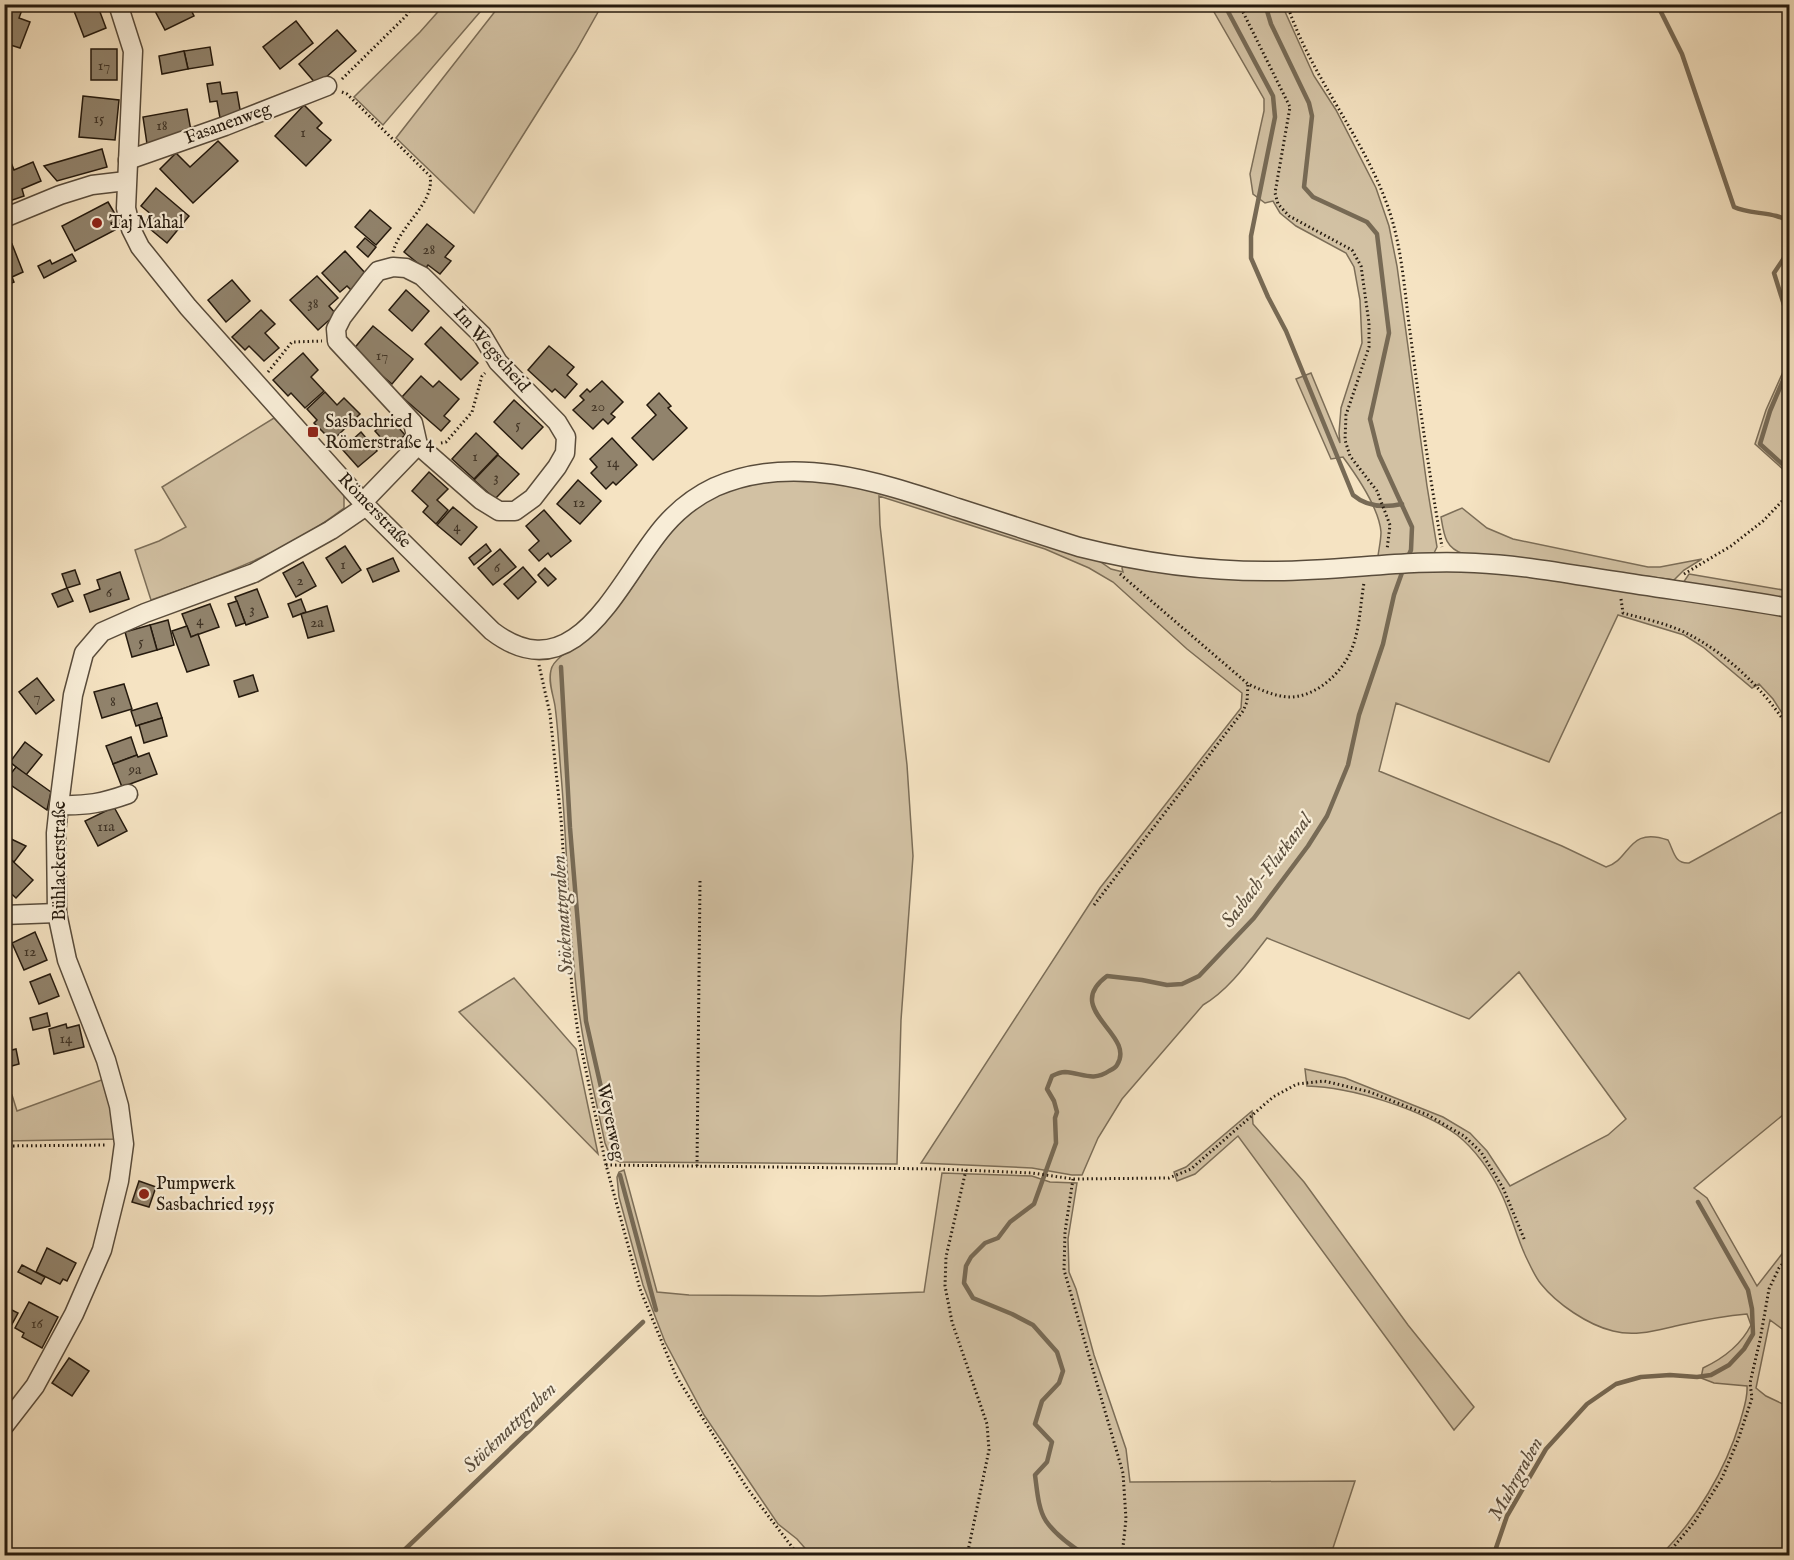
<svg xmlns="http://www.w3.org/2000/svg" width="1794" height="1560" font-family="'IM FELL English',serif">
  <rect width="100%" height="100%" fill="#f5e3c2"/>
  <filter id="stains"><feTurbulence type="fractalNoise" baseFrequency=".00333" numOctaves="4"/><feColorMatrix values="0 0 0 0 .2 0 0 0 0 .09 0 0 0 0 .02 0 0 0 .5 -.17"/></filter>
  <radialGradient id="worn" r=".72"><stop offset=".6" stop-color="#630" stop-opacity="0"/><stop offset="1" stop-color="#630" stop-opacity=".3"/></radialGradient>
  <g fill="#d2c1a3" stroke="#7c6e58" stroke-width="1.5">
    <polygon points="444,5 486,5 383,125 354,97 420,32"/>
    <polygon points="500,5 602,5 576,51 474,213 396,138"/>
    <path d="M1210,5H1282L1314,76L1336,110L1376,188L1389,226L1397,266L1427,486L1437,547L1434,553L1378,556C1379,548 1381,540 1381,532C1379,508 1357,476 1343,457L1331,459L1296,379L1311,373L1340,443L1339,433L1341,408L1362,343L1360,300L1354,267L1346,253L1296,226L1280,213L1273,201L1265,203L1253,194L1250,174L1264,111V99Z"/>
    <polygon points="1789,343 1790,468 1786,472 1755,444 1766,410 1787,363"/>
    <path d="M274,418L344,494V508C288,552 217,577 151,600L135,550L159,541L186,527L162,487Z"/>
    <path d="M800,479L869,488L1092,556L1111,569L1123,572L1122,568L1123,566L1451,570L1525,574L1789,616V724L1773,699L1759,684L1752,688L1703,647L1684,635L1618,615L1549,762L1396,703L1379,771L1562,846L1606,867C1631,860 1627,826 1668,840C1674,851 1674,864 1689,863L1789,808V1110L1694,1188L1707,1198L1757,1286L1789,1245V1270L1786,1277L1789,1280V1334L1770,1320L1756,1388L1766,1396L1789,1407V1555H1661C1697,1518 1725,1471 1740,1422C1743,1410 1748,1399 1747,1386L1714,1383L1701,1378L1703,1368C1722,1359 1741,1345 1751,1325L1747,1314C1724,1316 1703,1320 1680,1325C1657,1330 1636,1337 1613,1331C1588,1325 1557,1304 1541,1284C1535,1277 1530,1265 1526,1257C1516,1236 1511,1213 1501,1193C1491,1172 1475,1149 1457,1135C1421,1109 1351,1087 1307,1086L1305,1069L1345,1078L1443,1117L1470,1133L1487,1151L1510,1186L1608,1135L1626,1119L1519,972L1469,1019L1267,938C1249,961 1229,990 1203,1005L1122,1099L1098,1138L1082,1175H1072L1032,1168L921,1163L1100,888L1241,708L1242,693L1187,649L1113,582L1089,568L1045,549L879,496L880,525L907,765L913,856L901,1020L897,1164L620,1162L611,1158L605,1143C594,1091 581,1039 576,986C568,916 567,844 561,774C559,751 558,728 555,706C553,694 548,682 551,670C554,655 586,642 598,630C647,580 662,515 733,487C753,479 779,480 800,479Z"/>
    <path d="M1462,508L1487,528L1513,539L1648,567H1660L1702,559L1684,570L1674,580L1540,562L1464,554C1445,548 1444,535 1441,517Z"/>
    <polygon points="1689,574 1789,591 1789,601 1683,583"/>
    <polygon points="514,978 576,1049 598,1154 459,1012"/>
    <polygon points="107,1078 120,1139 5,1141 4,1095 12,1095 17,1111"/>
    <polygon points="1252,1111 1253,1124 1304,1182 1408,1325 1474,1407 1454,1430 1238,1136 1195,1174 1177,1181 1174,1172 1186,1167"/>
    <polygon points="624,1170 657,1292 689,1295 820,1296 924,1292 942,1173 1032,1176 1050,1182 1077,1183 1068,1239 1069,1272 1076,1289 1094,1355 1126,1449 1130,1482 1355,1481 1333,1548 1126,1556 811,1555 797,1539 778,1524 704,1415 665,1342 643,1285 619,1197 617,1177 619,1172"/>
  </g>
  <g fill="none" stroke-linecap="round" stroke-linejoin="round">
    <g stroke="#776a55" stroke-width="4.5">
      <path d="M1224,4L1273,96L1275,117L1251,236V258L1268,297L1286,331L1353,495C1367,507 1384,508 1402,504"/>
      <polyline points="1265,4 1271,24 1309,103 1312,116 1304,187 1313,197 1367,222 1377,234 1389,333 1370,419 1379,455 1412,527 1411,550 1407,559"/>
      <path d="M1657,4L1682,54L1734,207C1750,215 1778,211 1790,223"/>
      <polyline points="1790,249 1774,273 1790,324"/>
      <polyline points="1790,364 1770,411 1760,444 1790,471"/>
      <polyline points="561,667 570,828 586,1021 617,1158"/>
      <polyline points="620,1175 656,1310"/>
      <polyline points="398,1556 643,1322"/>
      <path d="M1087,1556C1074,1548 1055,1534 1046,1521C1038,1509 1037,1489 1035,1475L1047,1462L1052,1442L1035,1424L1042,1401L1059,1383L1063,1371L1057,1352L1033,1325L1012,1314L973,1298L964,1283L966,1266L971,1257L985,1243L998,1238L1010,1222L1034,1204L1056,1143L1055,1118L1057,1112L1054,1101L1047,1089L1052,1076C1056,1074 1060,1072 1065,1072C1082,1073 1093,1082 1109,1071C1111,1070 1116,1067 1117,1065C1137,1034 1061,1010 1107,976L1142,980L1167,985L1182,984L1199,976L1254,918L1308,846L1327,816L1348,765L1359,715L1383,644L1394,595L1404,567"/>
      <polyline points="1496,1556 1496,1548 1507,1516 1546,1449 1587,1404 1616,1384 1641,1377 1670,1375 1697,1377 1711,1375 1729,1365 1744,1349 1753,1334 1752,1309 1748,1290 1698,1202"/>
    </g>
  </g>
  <g fill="#91836c" stroke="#251a0e" stroke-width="1.5">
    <polygon points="4,4 14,4 23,7 19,18 30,22 20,48 4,43"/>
    <polygon points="92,4 97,4 106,28 84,37 74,11"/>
    <polygon points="163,4 188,4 194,16 165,30 154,9"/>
    <polygon points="296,21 313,43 280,69 263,47"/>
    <polygon points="337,30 356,51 317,85 299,64"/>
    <polygon points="210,47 213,65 188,69 184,51"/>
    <rect x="91" y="49" width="26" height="31"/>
    <polygon points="184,51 188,69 162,74 159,56"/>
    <polygon points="220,82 222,94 237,92 241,115 220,118 217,101 210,102 207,84"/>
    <polygon points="83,96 119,100 115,140 79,137"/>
    <polygon points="304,105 322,123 317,128 331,140 306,166 275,136"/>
    <polygon points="187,109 192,136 147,144 143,117"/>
    <polygon points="218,141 238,161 193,203 160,169 176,153 190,167"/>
    <polygon points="102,149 107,167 57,181 44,166"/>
    <polygon points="10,160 14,170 33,162 41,181 22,189 24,196 4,203 4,162"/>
    <polygon points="156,188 189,216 167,243 144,224 152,215 141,206"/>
    <polygon points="108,202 118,219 111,223 115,230 75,251 62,226"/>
    <polygon points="370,210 391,228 376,245 355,227"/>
    <polygon points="427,224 454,246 445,257 451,261 440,274 428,265 425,269 404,252"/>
    <polygon points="365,238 376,247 368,257 357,247"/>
    <polygon points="12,244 23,272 12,277 14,282 7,285 4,283 4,247"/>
    <polygon points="345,251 367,275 351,290 347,286 340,292 322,273"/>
    <polygon points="72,254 76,261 44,278 38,266 50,260 52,264"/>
    <polygon points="317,276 338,298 329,306 336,314 318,330 290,300"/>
    <polygon points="232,280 250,301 226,322 208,300"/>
    <polygon points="406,290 429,311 412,331 389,310"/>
    <polygon points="261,310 275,324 265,333 279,348 264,361 249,346 245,350 232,337"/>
    <polygon points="373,326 413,359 392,384 352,351"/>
    <polygon points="441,327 478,363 461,380 425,344"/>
    <polygon points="549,346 574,367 567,375 577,384 565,398 555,389 552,392 528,370"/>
    <polygon points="303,353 318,370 311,377 324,391 305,408 291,393 288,396 273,380"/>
    <polygon points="421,376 433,387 439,381 459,399 444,416 450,421 441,431 402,397"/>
    <polygon points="602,381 623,402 611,414 615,417 608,424 603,419 593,429 573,410 584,400 580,396 587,389 590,392"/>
    <polygon points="325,392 337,405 344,398 360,414 332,441 314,423 317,420 307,409"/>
    <polygon points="659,393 671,406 668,408 687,428 653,460 632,438 656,415 647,405"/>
    <polygon points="514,400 543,427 522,449 494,422"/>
    <polygon points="390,418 405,435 390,448 375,431"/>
    <polygon points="361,432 377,451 358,467 342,449"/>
    <polygon points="476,433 498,454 474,479 452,459"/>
    <polygon points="612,438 637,465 616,485 613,482 606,489 591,473 597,467 590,459"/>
    <polygon points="498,455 519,474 495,499 474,480"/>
    <polygon points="429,472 448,489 437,500 448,510 436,524 423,512 428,506 412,491"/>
    <polygon points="578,480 601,501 580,524 557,504"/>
    <polygon points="453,507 477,527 461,545 437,525"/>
    <polygon points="544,510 571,541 551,557 548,553 539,561 529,550 539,541 526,526"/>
    <polygon points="486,544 491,551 474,565 469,558"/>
    <polygon points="345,546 361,570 342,583 326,558"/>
    <polygon points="500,549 516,567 493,585 478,568"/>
    <polygon points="393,558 399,571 373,582 367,569"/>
    <polygon points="303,562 316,586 296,597 283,573"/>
    <polygon points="523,567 536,582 518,599 504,584"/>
    <polygon points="545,568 556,579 548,586 538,575"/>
    <polygon points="75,570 80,584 67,588 62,574"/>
    <polygon points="120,572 129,599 90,612 84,595 100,589 97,580"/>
    <polygon points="67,588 73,601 58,607 52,594"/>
    <polygon points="257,589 268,617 246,625 235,597"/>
    <polygon points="301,599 306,612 293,617 288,604"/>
    <polygon points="237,601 245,623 236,626 228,604"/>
    <polygon points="210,604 219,627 191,637 182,614"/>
    <polygon points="327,606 334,631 308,638 301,614"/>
    <polygon points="168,620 174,645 157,650 150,625"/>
    <polygon points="150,625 157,650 132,657 125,632"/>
    <polygon points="187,626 191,637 198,634 209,665 187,672 172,631"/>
    <polygon points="253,675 258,691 239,697 234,681"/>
    <polygon points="37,678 54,700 36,714 19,692"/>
    <polygon points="124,684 132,709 102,718 94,692"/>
    <polygon points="157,703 162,718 136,726 131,711"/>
    <polygon points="162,718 167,736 144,743 139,725"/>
    <polygon points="131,737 137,755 113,764 106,746"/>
    <polygon points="25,742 42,755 26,775 10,762"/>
    <polygon points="149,753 157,774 122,787 113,764 137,755 138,757"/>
    <polygon points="16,767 51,792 47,810 5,781"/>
    <polygon points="114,807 127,831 98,846 85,821"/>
    <polygon points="7,837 26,846 14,862 4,854 4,840"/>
    <polygon points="4,853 33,880 16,898 4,887"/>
    <polygon points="35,932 47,960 24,970 12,943"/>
    <polygon points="50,974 59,996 39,1004 30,982"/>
    <polygon points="47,1013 50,1026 33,1030 30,1018"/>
    <polygon points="66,1024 67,1028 79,1025 84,1047 54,1054 49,1029"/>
    <polygon points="16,1049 19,1064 8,1067 4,1052"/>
    <polygon points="139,1181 156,1187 149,1207 132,1202"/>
    <polygon points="47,1248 76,1263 67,1281 63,1279 60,1284 36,1272"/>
    <polygon points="22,1265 45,1277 41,1284 18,1272"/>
    <polygon points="29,1302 58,1317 42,1348 22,1337 24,1333 15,1328"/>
    <polygon points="4,1306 18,1313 4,1339"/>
    <polygon points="69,1358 89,1371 72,1396 52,1383"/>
  </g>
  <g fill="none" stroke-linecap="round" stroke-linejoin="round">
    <defs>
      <g id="minor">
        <path d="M118,4L133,51L126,208L131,229L140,247L188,307L366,506L492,631C577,696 620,576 665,525C679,509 696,496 715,487C794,452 882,483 958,508C998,521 1038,534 1079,547C1143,563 1210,572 1276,571C1343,571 1409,559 1475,563C1522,565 1569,574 1615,581C1673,590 1731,598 1790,608"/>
        <polyline points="128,160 225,126 327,86"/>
        <polyline points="4,218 60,195 92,185 126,181"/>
        <polygon points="393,267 406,268 422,276 482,335 498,362 557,422 566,437 565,453 557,467 533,498 515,511 499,511 481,500 418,445 413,423 337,341 336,329 342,317 372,278 378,271"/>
        <polyline points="363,502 418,445"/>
        <path d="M59,805C86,806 103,803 128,794"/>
        <polyline points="4,915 57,913"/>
        <polyline points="4,1426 35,1386 74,1314 102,1250 119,1181 124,1144 119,1106 106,1060 67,960 57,913 56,833 59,805 73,695 84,653 102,632 145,613 254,573 331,530 366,506"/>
      </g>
    </defs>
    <use href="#minor" stroke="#594c3b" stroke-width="21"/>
    <g stroke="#251a0e" stroke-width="3" stroke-dasharray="1.5 3" stroke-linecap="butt">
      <polyline points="1239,4 1290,107 1275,193 1278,204 1289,216 1352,250 1361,266 1369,323 1369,347 1346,415 1345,440 1350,456 1377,491 1390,525 1387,550"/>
      <path d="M1287,4C1311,78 1366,139 1390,213C1403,253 1405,298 1411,339C1420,409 1430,478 1442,547"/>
      <polyline points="342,79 406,16 414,4"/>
      <path d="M342,92L347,94L430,176C435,203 400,225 393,252"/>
      <polyline points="268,372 292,342 322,341"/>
      <polyline points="441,443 446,442 472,412 482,376 485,373"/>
      <path d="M1120,574L1248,684C1261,690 1274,696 1288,697C1314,698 1340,675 1350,653C1360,632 1360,605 1364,583"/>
      <polyline points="1684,574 1731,546 1763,521 1790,493"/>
      <path d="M1621,599L1623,613C1645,619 1670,624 1690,635C1730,656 1766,692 1790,730"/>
      <polyline points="539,665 550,714 561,819 572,989 578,1033 606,1165 640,1289 676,1376 747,1488 799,1556"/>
      <polyline points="1094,905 1243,711 1247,702 1248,684"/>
      <polyline points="4,1146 107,1145"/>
      <polyline points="606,1165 939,1169 1032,1173 1073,1179 1169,1178 1191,1169 1273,1097 1297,1084 1324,1081 1370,1092 1428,1115 1464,1136 1481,1152 1503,1188 1525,1241"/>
      <polyline points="697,1166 700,881"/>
      <polyline points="966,1170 946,1257 945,1286 952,1322 987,1424 989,1450 967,1556"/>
      <polyline points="1073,1179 1065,1232 1064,1270 1123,1473 1126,1519 1122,1556"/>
      <polyline points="1666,1556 1695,1521 1722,1478 1738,1440 1752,1398 1750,1383 1760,1340 1769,1289 1779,1268 1790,1255"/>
    </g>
    <use href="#minor" stroke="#f8edd7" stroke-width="18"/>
  </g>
  <g fill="#8f2418" stroke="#f8edd7" stroke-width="2">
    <circle cx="97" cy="223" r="6"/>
    <rect x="307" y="426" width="12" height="12" rx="3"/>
    <circle cx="144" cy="1194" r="6"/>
  </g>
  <g text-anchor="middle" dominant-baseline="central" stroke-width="4.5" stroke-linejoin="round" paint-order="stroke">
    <g font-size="15" fill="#403426">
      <text x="104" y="65">17</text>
      <text x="99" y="118">15</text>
      <text x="162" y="125">18</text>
      <text x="303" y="132">1</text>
      <text x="429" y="249">28</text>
      <text x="313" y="303">38</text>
      <text x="382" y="355">17</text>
      <text x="598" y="406">20</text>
      <text x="518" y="424">5</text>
      <text x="475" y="456">1</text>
      <text x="613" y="462">14</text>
      <text x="496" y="477">3</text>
      <text x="579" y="502">12</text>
      <text x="457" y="526">4</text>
      <text x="343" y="564">1</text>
      <text x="497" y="567">6</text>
      <text x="300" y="580">2</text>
      <text x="109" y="592">6</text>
      <text x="252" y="609">3</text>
      <text x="200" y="620">4</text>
      <text x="317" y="622">2a</text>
      <text x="141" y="641">5</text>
      <text x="37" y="696">7</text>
      <text x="113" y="701">8</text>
      <text x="135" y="769">9a</text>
      <text x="106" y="826">11a</text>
      <text x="30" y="951">12</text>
      <text x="66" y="1038">14</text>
      <text x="37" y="1323">16</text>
    </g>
    <g font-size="18" fill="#251a0e" stroke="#f8edd7">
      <text transform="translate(228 124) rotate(-20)">Fasanenweg</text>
      <text transform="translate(491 350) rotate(49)">Im Wegscheid</text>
      <text transform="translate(374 511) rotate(46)">Römerstraße</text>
      <text transform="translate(60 861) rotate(-90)">Bühlackerstraße</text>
      <text transform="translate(610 1122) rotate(78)">Weyerweg</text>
    </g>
    <g font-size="18" fill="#251a0e" stroke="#f8edd7" text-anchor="start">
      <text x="109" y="223">Taj Mahal</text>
      <text x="325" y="422">Sasbachried<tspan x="325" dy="21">Römerstraße 4</tspan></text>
      <text x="156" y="1184">Pumpwerk<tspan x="156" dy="21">Sasbachried 1955</tspan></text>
    </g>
    <g font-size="20" font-style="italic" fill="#5c4f3e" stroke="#f8edd7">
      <text transform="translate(1267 871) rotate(-53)">Sasbach-Flutkanal</text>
      <text transform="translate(563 915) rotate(-94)">Stöckmattgraben</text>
      <text transform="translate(510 1428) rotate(-44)">Stöckmattgraben</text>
      <text transform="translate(1516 1479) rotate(-61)">Muhrgraben</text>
    </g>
  </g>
  <rect width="1794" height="1560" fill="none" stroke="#f5e3c2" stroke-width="24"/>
  <rect x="6" y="6" width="1782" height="1548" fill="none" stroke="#251a0e" stroke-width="3"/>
  <rect x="12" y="12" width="1770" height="1536" fill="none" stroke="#251a0e" stroke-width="1.5"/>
  <rect width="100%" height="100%" filter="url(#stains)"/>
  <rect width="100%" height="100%" fill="url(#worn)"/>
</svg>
